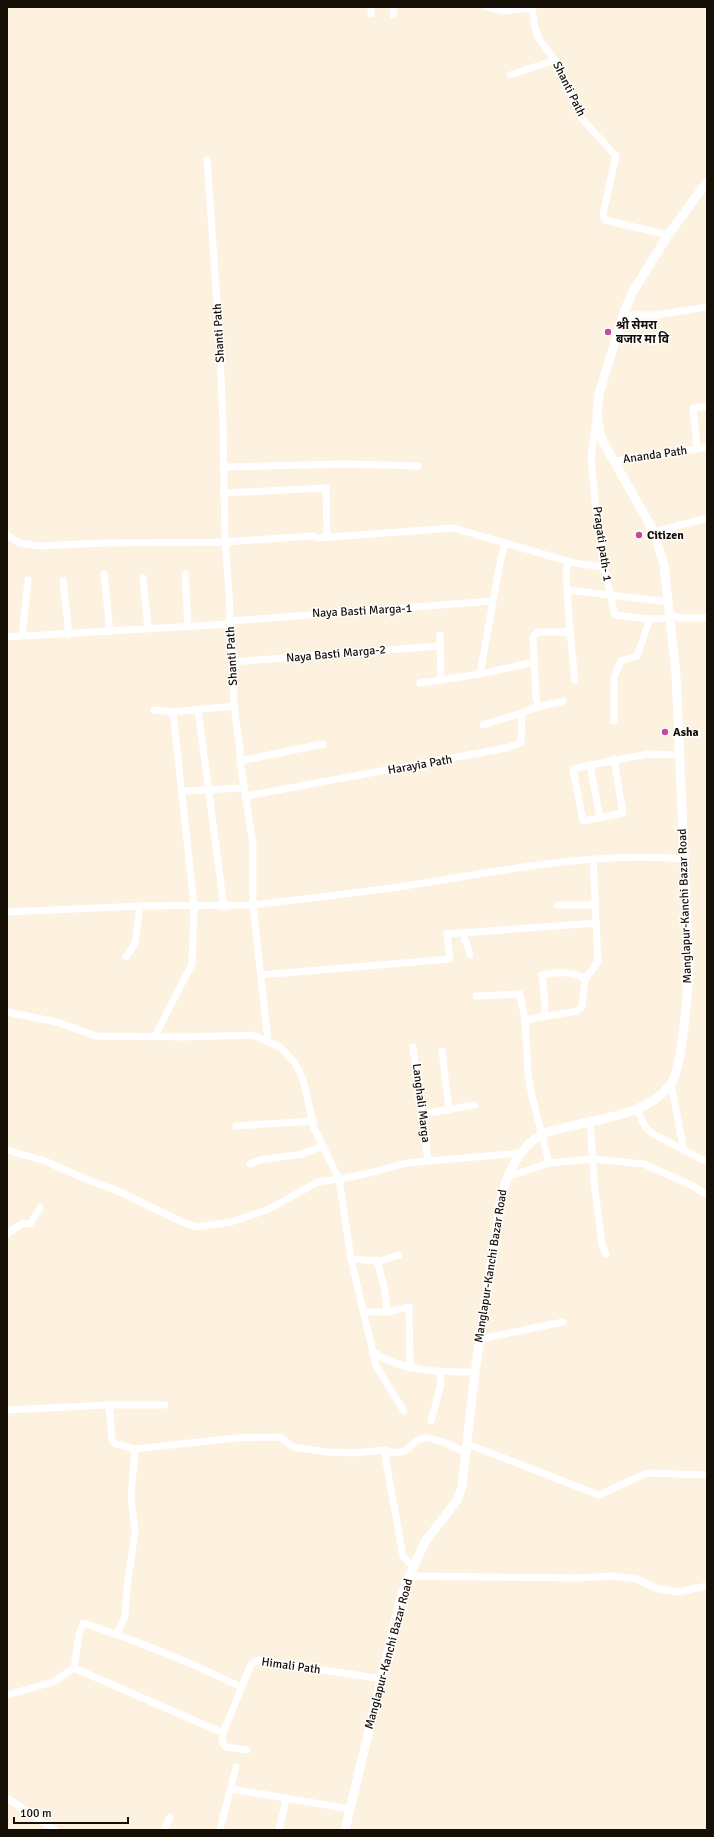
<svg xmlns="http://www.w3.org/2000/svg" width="714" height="1837" font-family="Signika,'Noto Sans Devanagari',sans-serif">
  <rect width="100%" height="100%" fill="#fdf1e0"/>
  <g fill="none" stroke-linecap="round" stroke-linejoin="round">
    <g stroke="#fff" stroke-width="7">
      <polyline points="371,7 371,14"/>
      <polyline points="487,7 504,11 532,8"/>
      <polyline points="532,7 535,28 539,39 555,60 582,119 616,156 603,214 605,220 668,235"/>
      <polyline points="393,15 394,7"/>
      <polyline points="510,75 555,60"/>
      <polyline points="623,315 657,315 707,307"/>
      <polyline points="596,420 591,457 595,501 604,567 615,615 650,619 671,618"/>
      <polyline points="697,448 693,408 707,406"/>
      <polyline points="613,461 649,457 707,447"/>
      <polyline points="223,467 346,464 418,466"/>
      <polyline points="223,493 326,488 327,537"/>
      <polyline points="654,532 707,518"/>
      <polyline points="7,535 19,543 39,546 104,543 225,542 312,536 318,538 453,528 574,563 604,567"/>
      <polyline points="104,574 110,632"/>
      <polyline points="185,574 188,627"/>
      <polyline points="143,578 148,629"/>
      <polyline points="63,581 69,635"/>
      <polyline points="568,590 669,602"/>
      <polyline points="670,614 680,618 707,618"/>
      <polyline points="230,621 493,601"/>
      <polyline points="570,632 575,680"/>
      <polyline points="440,635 441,680"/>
      <polyline points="22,636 28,580"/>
      <polyline points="7,637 230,624"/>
      <polyline points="232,662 440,646"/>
      <polyline points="480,674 500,563 505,543"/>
      <polyline points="420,683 480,674 535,662"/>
      <polyline points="539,706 536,698 533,637 537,632 570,632 566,574 568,561"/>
      <polyline points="154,710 173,712 234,706"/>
      <polyline points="198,710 224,907"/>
      <polyline points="614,721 614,677 621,661 637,656 650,619"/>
      <polyline points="483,725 522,713"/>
      <polyline points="240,761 323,744"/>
      <polyline points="590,765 648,754 678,755"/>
      <polyline points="183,791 244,788"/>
      <polyline points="246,796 506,748 521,743 522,713 534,708 563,701"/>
      <polyline points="600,818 590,765 573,769 583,821 623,813 614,759"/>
      <polyline points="558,905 595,905"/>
      <polyline points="7,912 140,906 253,905 253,844 240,761 240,750 234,706 229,593 225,542 223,423 219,331 207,160"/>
      <polyline points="463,933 470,955"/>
      <polyline points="126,957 135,943 140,906"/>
      <polyline points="261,975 450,959 447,934 597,923"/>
      <polyline points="585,979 598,962 593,859"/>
      <polyline points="476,996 520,994 525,1020 528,1074 532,1096 549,1163"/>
      <path d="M7,1012L57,1022L96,1036L185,1037L253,1035L280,1047L295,1063L303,1079L314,1128L339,1179L351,1259L373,1352C402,1372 440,1372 475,1372"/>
      <path d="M525,1020L577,1011L582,1007L585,979C573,971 556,972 542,975L545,1003L544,1016"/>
      <polyline points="155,1036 192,964 194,906 173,712"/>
      <path d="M268,1042L253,905C301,899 350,894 398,887C492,873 588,851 684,859"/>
      <polyline points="413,1047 428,1160"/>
      <polyline points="442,1051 449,1110"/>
      <polyline points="671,1084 684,1151"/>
      <polyline points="637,1110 646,1128 655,1135 707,1162"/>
      <polyline points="422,1114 474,1105"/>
      <polyline points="590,1120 594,1182 602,1245 606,1254"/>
      <polyline points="236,1126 313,1121"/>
      <polyline points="7,1150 45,1161 88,1180 118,1191 182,1222 197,1227 231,1222 255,1214 269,1209 318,1182 338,1179"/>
      <polyline points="250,1164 260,1160 302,1154 323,1146"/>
      <polyline points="507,1177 549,1163 593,1159 644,1164 691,1185 707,1195"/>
      <polyline points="339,1179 370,1173 406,1163 522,1153"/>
      <polyline points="7,1234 23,1223 30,1224 40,1208"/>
      <polyline points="351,1259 380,1261 399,1255"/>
      <polyline points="377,1260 385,1291 387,1312"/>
      <polyline points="363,1312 387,1312 409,1307 410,1368"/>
      <polyline points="480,1339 563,1322"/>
      <polyline points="373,1352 376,1366 404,1411"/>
      <polyline points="109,1405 112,1440 116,1444 135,1449 131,1497 135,1532 127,1588 125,1616 117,1634"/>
      <polyline points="7,1410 109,1405 165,1405"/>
      <polyline points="431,1421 441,1384 440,1372"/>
      <polyline points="467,1444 599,1495 647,1473 707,1475"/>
      <polyline points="135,1449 235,1438 280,1437 293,1447 326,1452 354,1453 384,1450 396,1453 405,1451 416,1441 426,1437 446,1443 466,1453"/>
      <polyline points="384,1450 403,1556 413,1567"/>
      <polyline points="408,1576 578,1578 612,1576 637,1579 655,1588 678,1592 707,1586"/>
      <polyline points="74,1668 223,1733"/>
      <path d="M7,1695L53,1682L74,1668L79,1635L83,1623C137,1641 190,1662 241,1687"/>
      <polyline points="247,1750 226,1747 222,1742 223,1733 251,1664 258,1660 264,1661 382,1679"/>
      <polyline points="231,1789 350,1809"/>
      <polyline points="7,1798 55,1830"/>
      <polyline points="164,1830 170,1817"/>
      <polyline points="220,1830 236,1767"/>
      <polyline points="279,1830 286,1799"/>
    </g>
    <path stroke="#fff" stroke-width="9" d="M345,1830L402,1593L425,1542L458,1499L462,1486L475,1372L501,1199C506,1175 520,1145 543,1134C549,1131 557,1130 563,1128C599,1118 647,1116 671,1084C682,1069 688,989 689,967L676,675L664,565L654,532L601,438L597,416L599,394L623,315L632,293L668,235L707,182"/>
  </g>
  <g fill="#c44a9d" stroke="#fff" stroke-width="1.5">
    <circle cx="608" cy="332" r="4"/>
    <circle cx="639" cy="535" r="4"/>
    <circle cx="665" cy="732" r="4"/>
  </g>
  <g text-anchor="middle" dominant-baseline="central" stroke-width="3" stroke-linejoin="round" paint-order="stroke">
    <g font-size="12" fill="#160f06" stroke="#fff">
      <text transform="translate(569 89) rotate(64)">Shanti Path</text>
      <text transform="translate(219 333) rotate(-93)">Shanti Path</text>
      <text transform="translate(655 455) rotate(-8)">Ananda Path</text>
      <text transform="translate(602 544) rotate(82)">Pragati path- 1</text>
      <text transform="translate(362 611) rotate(-3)">Naya Basti Marga-1</text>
      <text transform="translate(336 654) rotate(-5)">Naya Basti Marga-2</text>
      <text transform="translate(232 656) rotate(-93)">Shanti Path</text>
      <text transform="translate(420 765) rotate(-10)">Harayia Path</text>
      <text transform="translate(685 906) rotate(-92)">Manglapur-Kanchi Bazar Road</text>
      <text transform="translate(421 1103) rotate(83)">Langhali Marga</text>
      <text transform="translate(491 1266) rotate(-81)">Manglapur-Kanchi Bazar Road</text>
      <text transform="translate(389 1654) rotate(-75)">Manglapur-Kanchi Bazar Road</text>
      <text transform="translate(291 1666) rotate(8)">Himali Path</text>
    </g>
    <g font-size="12" font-weight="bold" fill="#160f06" stroke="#fff" text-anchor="start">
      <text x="616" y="325">श्री सेमरा<tspan x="616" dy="14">बजार मा वि</tspan></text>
      <text x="647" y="535">Citizen</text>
      <text x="673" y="732">Asha</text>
    </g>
  </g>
  <rect width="714" height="1837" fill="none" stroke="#160f06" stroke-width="16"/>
  <path d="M14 1817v6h114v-6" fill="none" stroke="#160f06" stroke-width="2"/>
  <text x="20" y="1817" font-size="12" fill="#160f06" stroke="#ffffff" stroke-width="3" paint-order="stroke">100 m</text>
</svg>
